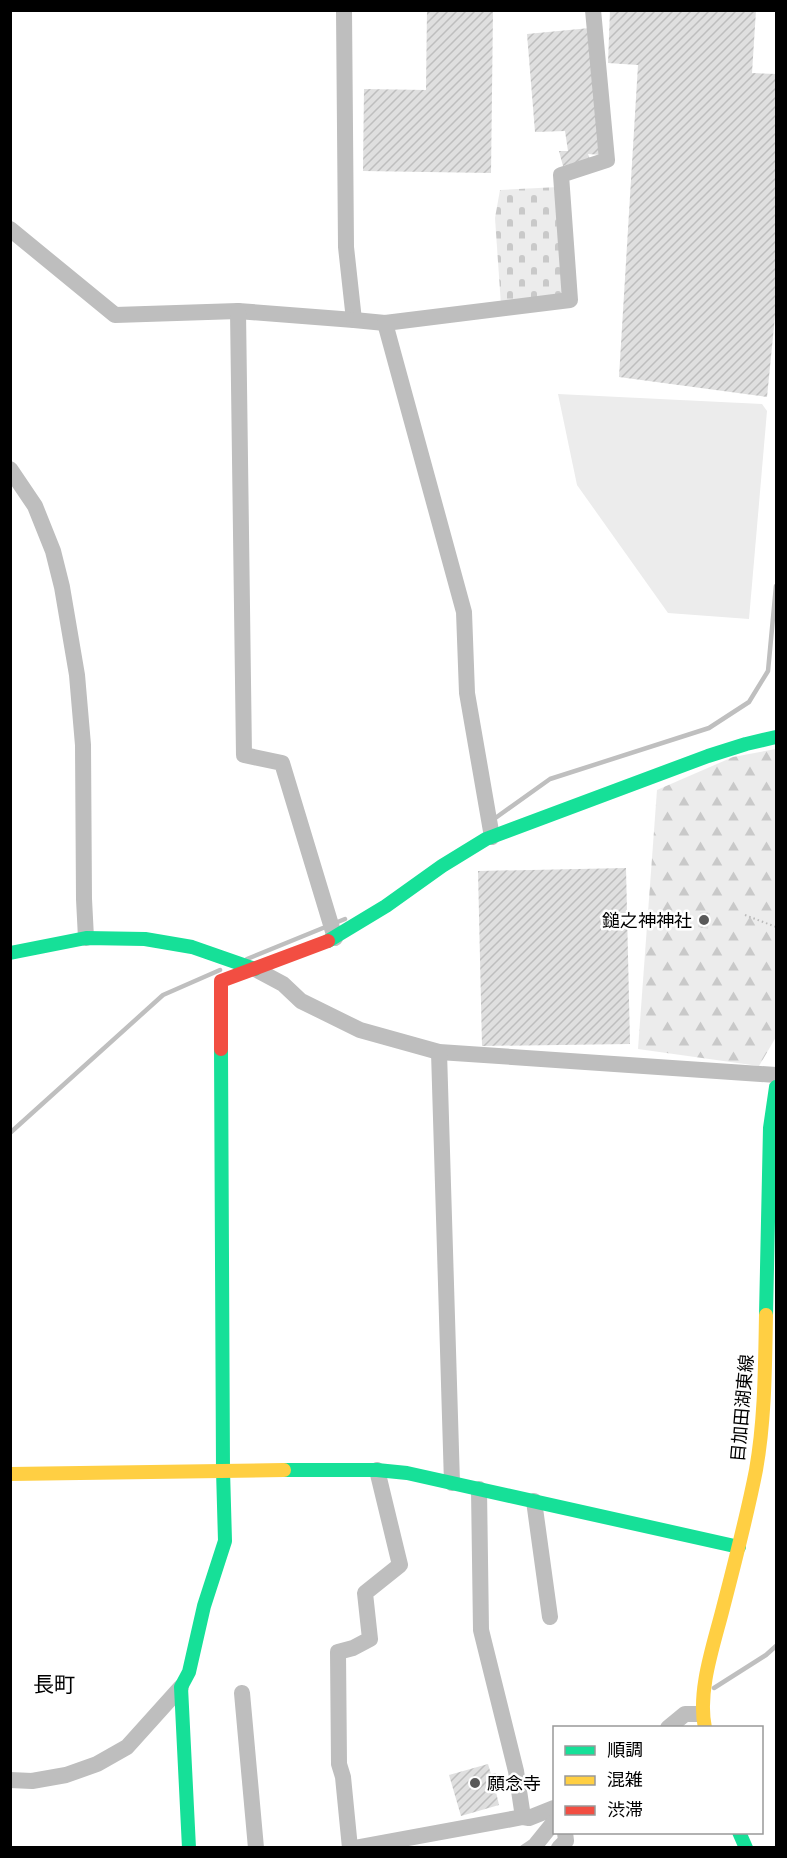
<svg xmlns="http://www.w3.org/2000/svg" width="787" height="1858" font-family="Raleway,'Noto Sans JP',sans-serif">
  <defs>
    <pattern id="forest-firs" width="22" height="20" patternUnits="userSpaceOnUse" patternTransform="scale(1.5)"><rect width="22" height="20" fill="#ececec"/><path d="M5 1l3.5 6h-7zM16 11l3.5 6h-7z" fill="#c9c9c9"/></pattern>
    <pattern id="cemetery-stones" width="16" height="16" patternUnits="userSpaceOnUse" patternTransform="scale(1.5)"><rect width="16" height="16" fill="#ececec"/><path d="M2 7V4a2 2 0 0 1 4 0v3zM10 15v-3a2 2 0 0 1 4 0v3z" fill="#c9c9c9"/></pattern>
    <pattern id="building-hatch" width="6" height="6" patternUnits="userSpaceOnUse" patternTransform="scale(1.5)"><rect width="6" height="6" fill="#dfdfdf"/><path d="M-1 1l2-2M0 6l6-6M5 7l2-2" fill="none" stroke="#bebebe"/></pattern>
  </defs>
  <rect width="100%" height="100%" fill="#fff"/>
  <polygon fill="url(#forest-firs)" points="776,749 776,1037 759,1066 638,1049 657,790 733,757"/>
  <polygon fill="url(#cemetery-stones)" points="559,187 568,299 501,305 495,218 500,190"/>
  <polygon fill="#ececec" points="558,394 762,404 767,411 749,619 668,613 577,485"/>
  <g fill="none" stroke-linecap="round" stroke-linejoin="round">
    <g stroke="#bfbfbf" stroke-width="4.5">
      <polyline points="494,819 550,779 709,728 749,702 768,671 776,586"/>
      <polyline points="247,959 345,919"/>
      <polyline points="10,1133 163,995 220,970"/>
      <polyline points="714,1688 766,1655 776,1646"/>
      <polyline points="521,1848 530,1842"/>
    </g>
  </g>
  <g fill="url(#building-hatch)">
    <polygon points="427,10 493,10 491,173 363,171 364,89 426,90"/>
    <polygon points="610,10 756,10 752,73 776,74 776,306 767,397 619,377 638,65 608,63"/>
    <polygon points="590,28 602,155 588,154 590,159 563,166 559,151 568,151 565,131 535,132 527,34"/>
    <polygon points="626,868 630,1044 482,1046 478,871"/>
    <polygon points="700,912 710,913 708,929 698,927"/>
    <polygon points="488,1764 491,1774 496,1773 501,1791 496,1792 499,1805 461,1816 449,1775"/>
  </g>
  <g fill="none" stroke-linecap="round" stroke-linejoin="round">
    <polyline stroke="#b9b9b9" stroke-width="2" stroke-dasharray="1.5 3" stroke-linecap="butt" points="745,915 776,927"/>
    <g stroke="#bebebe" stroke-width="16">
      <polyline points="10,229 115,315 238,311 354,320 346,247 344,10"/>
      <polyline points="238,311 244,755 282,763 335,938"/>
      <polyline points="354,320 385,323 570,300 561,175 607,160 593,10"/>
      <polyline points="385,323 464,612 467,693 492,837"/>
      <polyline points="10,469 35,506 53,551 62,587 77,675 83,745 84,899 86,938"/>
      <polyline points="255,969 283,984 301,1001 360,1030 439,1052 776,1075"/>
      <polyline points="439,1052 452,1483"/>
      <polyline points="479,1489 481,1630 516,1771 523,1817"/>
      <polyline points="534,1501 550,1617"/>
      <polyline points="242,1693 256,1848"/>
      <polyline points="668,1728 685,1714 702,1714"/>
      <polyline points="10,1780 32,1781 66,1775 97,1764 127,1747 181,1687"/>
      <polyline points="350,1848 343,1777 339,1764 338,1652 353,1648 370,1639 365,1593 400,1565 377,1470"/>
      <polyline points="354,1848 523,1817 529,1818 554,1808"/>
      <polyline points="533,1848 554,1822"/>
      <polyline points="559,1848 566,1841 565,1832"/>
    </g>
    <g stroke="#16e098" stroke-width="14">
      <polyline points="328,941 386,906 442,866 486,839 708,756 746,744 776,737"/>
      <polyline points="10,953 86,938 145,939 192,947 255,969"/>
      <polyline points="766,1315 770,1128 776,1087"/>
      <polyline points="284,1470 377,1470 407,1473 739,1547"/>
      <polyline points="739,1832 746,1848"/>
      <polyline points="189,1848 181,1687 189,1672 204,1606 225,1541 223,1470 221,1049"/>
    </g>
    <g stroke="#ffcf43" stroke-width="14">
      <polyline points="10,1474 284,1470"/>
      <path d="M705,1728C697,1691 714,1644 723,1608C735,1562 747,1516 756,1470C765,1419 765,1367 766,1315"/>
    </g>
    <polyline stroke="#f24e42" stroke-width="14" points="221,1049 221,981 328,941"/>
  </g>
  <g fill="#595959" stroke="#fff" stroke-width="2">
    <circle cx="704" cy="920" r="6"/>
    <circle cx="475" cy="1783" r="6"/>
  </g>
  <g text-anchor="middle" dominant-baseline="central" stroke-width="5" stroke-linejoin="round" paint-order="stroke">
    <g font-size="18" fill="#000" stroke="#fff" text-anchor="end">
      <text x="692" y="920">鎚之神神社</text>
      <text x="487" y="1783" text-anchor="start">願念寺</text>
    </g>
    <g font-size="18" fill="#000" stroke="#fff">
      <text transform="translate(742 1408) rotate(-85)">目加田湖東線</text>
    </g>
    <g font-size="21" fill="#000" stroke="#fff">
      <text x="54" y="1684">長町</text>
    </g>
  </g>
  <rect width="787" height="1858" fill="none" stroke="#000000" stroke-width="24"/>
  <rect x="553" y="1726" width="210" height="108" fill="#ffffff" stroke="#999999" stroke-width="1.5"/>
  <rect x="565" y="1746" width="30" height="9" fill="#16e098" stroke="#999999" stroke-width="1.5"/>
  <text x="607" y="1756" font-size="18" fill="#000000">順調</text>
  <rect x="565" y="1776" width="30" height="9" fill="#ffcf43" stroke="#999999" stroke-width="1.5"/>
  <text x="607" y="1786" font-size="18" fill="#000000">混雑</text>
  <rect x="565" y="1806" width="30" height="9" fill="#f24e42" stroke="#999999" stroke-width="1.5"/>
  <text x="607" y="1816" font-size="18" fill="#000000">渋滞</text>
</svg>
